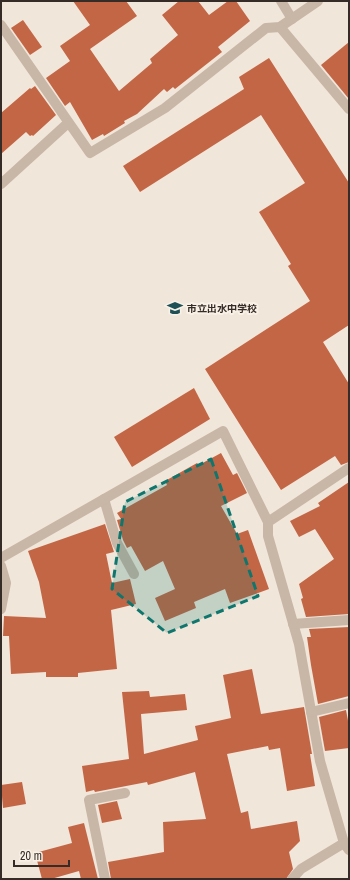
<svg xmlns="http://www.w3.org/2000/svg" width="350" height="880" font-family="'Archivo Narrow','Noto Sans JP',sans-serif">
  <rect width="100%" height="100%" fill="#f1e6da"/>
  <g fill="#c36646">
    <polygon points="73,1 126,1 137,16 90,49 119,91 152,63 150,59 178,35 162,15 179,1 198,1 209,15 228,1 236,1 250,21 218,47 222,52 175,89 173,87 167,92 164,89 137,114 124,121 125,123 104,136 103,134 92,140 70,102 65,106 46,78 70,61 60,46 90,25"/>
    <polygon points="23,20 42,47 30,55 11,28"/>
    <polygon points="349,42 349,99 321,65"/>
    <polygon points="269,58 349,183 349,325 323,342 349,384 349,462 341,465 335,456 281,490 205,369 310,301 288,266 291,264 259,212 305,183 261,115 140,192 123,166 244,89 239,77"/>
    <polygon points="35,86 56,115 33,136 32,135 30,136 26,132 1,154 1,113 30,88 31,89"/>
    <polygon points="194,388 210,419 132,467 114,437"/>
    <polygon points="221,453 233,475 237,473 247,493 221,506 237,534 248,530 269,589 230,603 225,589 194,602 196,608 165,621 155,598 175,589 163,561 145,571 131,546 127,548 123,540 117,520 121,519 117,513 167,485 165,481 197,463 199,465"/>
    <polygon points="349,482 349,614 306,617 301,599 303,598 299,584 334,559 315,529 299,537 290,521 320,506 318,503"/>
    <polygon points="105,524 114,552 106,554 112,583 130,579 136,604 111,610 117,669 78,673 78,677 46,677 46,672 11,674 9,636 3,636 4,616 46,618 39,582 28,551"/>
    <polygon points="349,627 349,696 318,704 311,665 307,637 311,637 309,629"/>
    <polygon points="252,669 261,714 304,707 312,754 310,754 315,786 287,791 280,748 269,750 268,746 227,754 241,813 248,811 251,829 297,821 300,841 289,852 293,869 286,879 111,879 108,862 164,852 163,822 206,819 195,772 148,785 147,782 95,792 94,790 86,792 82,766 129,759 122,692 149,691 150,697 185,694 187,710 141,714 144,754 198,740 195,726 231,718 223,675"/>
    <polygon points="346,710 349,726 349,748 325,751 319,717"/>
    <polygon points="22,782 26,804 3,808 1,785"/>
    <polygon points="117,801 122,819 102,823 98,805"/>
    <polygon points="84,823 98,879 81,879 79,871 51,879 42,879 35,853 72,843 68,827"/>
  </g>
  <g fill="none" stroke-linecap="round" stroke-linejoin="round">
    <g stroke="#c8b6a6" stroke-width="10">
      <polyline points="281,1 292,19"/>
      <polyline points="1,25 90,153 165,108 266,28 280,27 318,1"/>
      <polyline points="280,27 349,109"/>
      <polyline points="1,184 68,123"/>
      <polyline points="349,468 268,522 268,536 299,644 320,761 344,843 349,850"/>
      <polyline points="104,499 117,543 134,574"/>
      <polyline points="1,558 223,431 268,522"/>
      <polyline points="1,566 6,583 1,609"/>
      <polyline points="293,624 349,620"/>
      <polyline points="311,712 349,703"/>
      <polyline points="105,879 89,800 125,793"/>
      <polyline points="292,879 301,869 344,843"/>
    </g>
  </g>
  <path fill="#0f766e" fill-opacity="0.2" stroke="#0f766e" stroke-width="3" stroke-dasharray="8 5" stroke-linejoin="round" d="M211,459L258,596L167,633L112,589L125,502Z"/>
  <defs>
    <symbol id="school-bare" viewBox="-9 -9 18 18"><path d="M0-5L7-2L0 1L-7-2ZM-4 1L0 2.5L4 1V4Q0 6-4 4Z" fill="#1e5155" stroke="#f9f0e6" stroke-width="2.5" paint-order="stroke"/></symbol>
  </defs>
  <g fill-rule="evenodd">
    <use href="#school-bare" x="164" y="297" width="22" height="22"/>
  </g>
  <g text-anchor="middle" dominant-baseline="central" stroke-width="4" stroke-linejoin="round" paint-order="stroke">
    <g font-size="10" font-weight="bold" fill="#352c27" stroke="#f9f0e6" text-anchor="start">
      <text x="187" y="308">市立出水中学校</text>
    </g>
  </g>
  <rect width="350" height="880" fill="none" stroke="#352c27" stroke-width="4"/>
  <path d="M14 860v6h55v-6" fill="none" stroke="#352c27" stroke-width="2"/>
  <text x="20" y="860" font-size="12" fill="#352c27" stroke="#f9f0e6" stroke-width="3" paint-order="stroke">20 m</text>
</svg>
